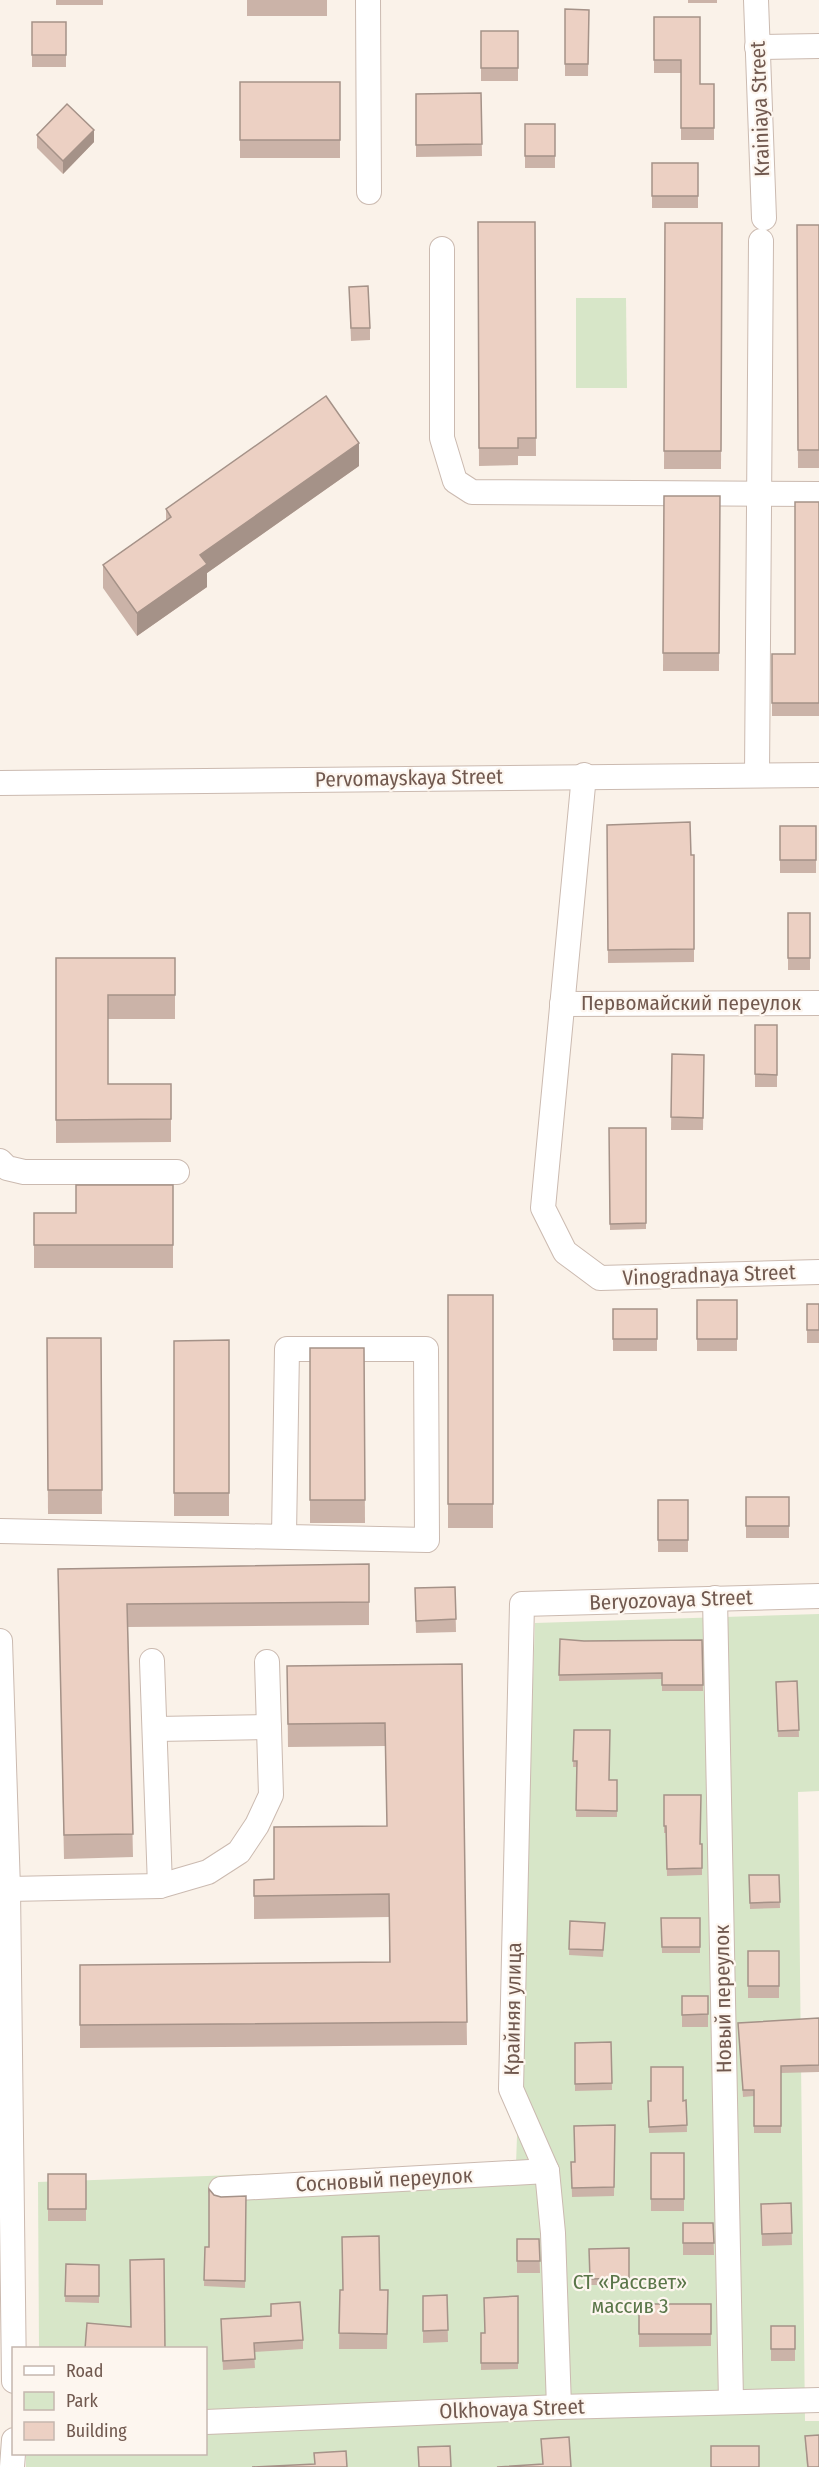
<svg xmlns="http://www.w3.org/2000/svg" width="819" height="2467" font-family="'Fira Sans Condensed',sans-serif">
  <rect width="100%" height="100%" fill="#faf2e9"/>
  <g fill="#d7e6c8">
    <polygon points="576,298 626,298 627,388 576,388"/>
    <polygon points="819,1614 819,1791 798,1792 805,2421 819,2421 819,2467 26,2467 26,2454 206,2454 206,2348 39,2348 38,2182 516,2165 535,1623"/>
  </g>
  <g fill="none" stroke-linecap="round" stroke-linejoin="round">
    <defs>
      <g id="minor">
        <polyline points="368,0 369,192"/>
        <polyline points="756,0 764,218"/>
        <polyline points="757,47 819,46"/>
        <polyline points="442,249 442,438 455,481 472,492 819,494"/>
        <polyline points="584,775 543,1208 565,1252 600,1278 819,1272"/>
        <polyline points="757,775 761,241"/>
        <polyline points="0,783 819,775"/>
        <polyline points="562,1004 819,1003"/>
        <polyline points="0,1161 7,1168 24,1172 177,1172"/>
        <polyline points="0,1531 427,1540 426,1349 287,1349 284,1536"/>
        <polyline points="715,1598 731,2401"/>
        <polyline points="0,1641 8,1889 14,2381"/>
        <polyline points="152,1661 160,1886"/>
        <polyline points="156,1729 269,1727"/>
        <polyline points="8,1889 160,1886 208,1872 239,1852 257,1825 271,1795 267,1662"/>
        <polyline points="221,2189 547,2171"/>
        <polyline points="559,2407 553,2233 547,2171 511,2089 522,1604 819,1596"/>
        <polyline points="206,2422 559,2407 819,2400"/>
        <polyline points="12,2467 14,2440"/>
      </g>
    </defs>
    <use href="#minor" stroke="#cbbab0" stroke-width="26"/>
    <use href="#minor" stroke="#fff" stroke-width="24"/>
  </g>
  <g fill="#cbb3a8">
    <rect x="56" y="0" width="47" height="5"/>
    <rect x="247" y="0" width="80" height="16"/>
    <rect x="688" y="0" width="29" height="3"/>
    <polygon points="565,9 589,10 588,76 565,76"/>
    <polygon points="654,17 700,84 714,84 714,140 681,140 681,73 654,73"/>
    <rect x="32" y="22" width="34" height="45"/>
    <rect x="481" y="31" width="37" height="50"/>
    <rect x="240" y="82" width="100" height="76"/>
    <polygon points="481,93 482,156 416,157 416,94"/>
    <rect x="525" y="124" width="30" height="44"/>
    <polygon points="37,135 94,142 63,174 37,148"/>
    <rect x="652" y="163" width="46" height="45"/>
    <polygon points="478,222 535,222 536,456 518,456 518,465 479,466"/>
    <polygon points="665,223 722,223 721,469 664,469"/>
    <polygon points="797,225 819,225 819,468 798,468"/>
    <polygon points="349,287 370,328 370,340 351,341"/>
    <polygon points="359,466 207,573 207,587 137,636 103,588 103,565 166,520 166,509"/>
    <polygon points="664,496 720,496 719,671 663,671"/>
    <polygon points="819,502 819,716 772,716 772,654 795,654"/>
    <polygon points="607,825 691,855 694,855 694,962 608,963"/>
    <rect x="780" y="826" width="36" height="47"/>
    <rect x="788" y="913" width="22" height="57"/>
    <polygon points="56,958 175,958 175,1019 108,1019 108,1084 171,1084 171,1142 56,1143"/>
    <rect x="755" y="1025" width="22" height="62"/>
    <polygon points="672,1054 704,1055 703,1130 671,1130"/>
    <polygon points="609,1128 646,1128 646,1229 610,1230"/>
    <polygon points="173,1185 173,1268 34,1268 34,1213 76,1213"/>
    <rect x="448" y="1295" width="45" height="233"/>
    <rect x="697" y="1300" width="40" height="51"/>
    <rect x="807" y="1304" width="12" height="39"/>
    <rect x="613" y="1309" width="44" height="42"/>
    <polygon points="47,1338 101,1338 102,1514 48,1514"/>
    <polygon points="229,1340 229,1516 174,1516 174,1341"/>
    <polygon points="310,1348 364,1348 365,1523 310,1523"/>
    <rect x="746" y="1497" width="43" height="41"/>
    <rect x="658" y="1500" width="30" height="52"/>
    <polygon points="369,1564 369,1625 128,1627 133,1857 64,1859 58,1569"/>
    <polygon points="455,1587 456,1632 416,1633 415,1588"/>
    <polygon points="560,1639 584,1641 702,1640 703,1691 662,1691 662,1679 559,1681"/>
    <polygon points="462,1664 467,2045 80,2048 80,1965 389,1962 389,1917 254,1919 254,1880 274,1879 387,1826 385,1746 288,1747 287,1666"/>
    <polygon points="797,1681 799,1737 778,1737 776,1682"/>
    <polygon points="574,1730 609,1780 617,1780 617,1817 576,1817 577,1767 573,1767"/>
    <polygon points="664,1795 700,1844 702,1844 702,1875 667,1876 666,1833 664,1833"/>
    <polygon points="749,1875 779,1875 780,1908 750,1909"/>
    <polygon points="661,1918 700,1918 700,1953 662,1953"/>
    <polygon points="570,1921 605,1923 603,1957 569,1955"/>
    <rect x="748" y="1951" width="31" height="47"/>
    <rect x="682" y="1996" width="26" height="31"/>
    <polygon points="819,2018 819,2072 781,2073 781,2133 754,2133 754,2096 743,2097 738,2023"/>
    <polygon points="611,2042 612,2090 575,2091 575,2043"/>
    <polygon points="686,2100 687,2132 649,2133 648,2101"/>
    <polygon points="615,2125 614,2196 572,2197 571,2162 575,2162"/>
    <rect x="651" y="2153" width="33" height="58"/>
    <rect x="48" y="2174" width="38" height="47"/>
    <polygon points="214,2195 221,2197 246,2196 245,2288 204,2286 205,2247 209,2247"/>
    <polygon points="791,2203 792,2245 762,2246 761,2204"/>
    <polygon points="683,2223 713,2223 714,2255 683,2255"/>
    <polygon points="517,2239 539,2239 540,2273 517,2273"/>
    <polygon points="629,2248 629,2285 590,2285 589,2249"/>
    <polygon points="66,2264 99,2265 99,2303 65,2302"/>
    <polygon points="340,2290 388,2290 387,2349 339,2349"/>
    <polygon points="447,2295 448,2342 423,2343 423,2296"/>
    <polygon points="518,2296 518,2369 481,2370 481,2333 485,2333"/>
    <polygon points="271,2304 303,2340 303,2349 254,2352 255,2368 223,2370 221,2328 271,2316"/>
    <polygon points="639,2304 711,2304 711,2346 639,2347"/>
    <rect x="771" y="2326" width="24" height="35"/>
    <polygon points="805,2436 819,2467 807,2467"/>
  </g>
  <g fill="#a59288">
    <polygon points="94,130 94,142 63,174 63,161"/>
    <polygon points="359,443 359,466 207,573 207,587 137,636 137,613 200,555"/>
  </g>
  <g fill="#ecd0c3" stroke="#a59288" stroke-width="1.5">
    <polygon points="565,9 589,10 588,64 565,64"/>
    <polygon points="654,17 700,17 700,84 714,84 714,128 681,128 681,60 654,60"/>
    <rect x="32" y="22" width="34" height="33"/>
    <rect x="481" y="31" width="37" height="37"/>
    <rect x="240" y="82" width="100" height="58"/>
    <polygon points="481,93 482,144 416,145 416,94"/>
    <polygon points="67,104 94,130 63,161 37,135"/>
    <rect x="525" y="124" width="30" height="32"/>
    <rect x="652" y="163" width="46" height="33"/>
    <polygon points="478,222 535,222 536,438 518,438 518,448 479,448"/>
    <polygon points="665,223 722,223 721,451 664,451"/>
    <polygon points="797,225 819,225 819,450 798,450"/>
    <polygon points="368,286 370,328 351,328 349,287"/>
    <polygon points="326,396 359,443 200,555 207,564 137,613 103,565 171,517 166,509"/>
    <polygon points="664,496 720,496 719,653 663,653"/>
    <polygon points="795,502 819,502 819,703 772,703 772,654 795,654"/>
    <polygon points="690,822 691,855 694,855 694,949 608,950 607,825"/>
    <rect x="780" y="826" width="36" height="34"/>
    <rect x="788" y="913" width="22" height="45"/>
    <polygon points="56,958 175,958 175,995 108,995 108,1084 171,1084 171,1119 56,1120"/>
    <polygon points="755,1025 777,1025 777,1075 755,1074"/>
    <polygon points="672,1054 704,1055 703,1118 671,1117"/>
    <polygon points="609,1128 646,1128 646,1223 610,1224"/>
    <polygon points="76,1185 173,1185 173,1245 34,1245 34,1213 76,1213"/>
    <rect x="448" y="1295" width="45" height="209"/>
    <rect x="697" y="1300" width="40" height="39"/>
    <rect x="807" y="1304" width="12" height="26"/>
    <rect x="613" y="1309" width="44" height="30"/>
    <polygon points="47,1338 101,1338 102,1490 48,1490"/>
    <polygon points="229,1340 229,1493 174,1493 174,1341"/>
    <polygon points="310,1348 364,1348 365,1500 310,1500"/>
    <rect x="746" y="1497" width="43" height="29"/>
    <rect x="658" y="1500" width="30" height="40"/>
    <polygon points="369,1564 369,1602 127,1604 133,1834 64,1835 58,1569"/>
    <polygon points="455,1587 456,1619 416,1621 415,1588"/>
    <polygon points="560,1639 584,1641 702,1640 703,1685 662,1685 662,1673 559,1675"/>
    <polygon points="462,1664 467,2022 80,2025 80,1965 390,1962 389,1894 254,1896 254,1880 274,1879 274,1827 387,1826 385,1723 288,1724 287,1666"/>
    <polygon points="797,1681 799,1730 778,1731 776,1682"/>
    <polygon points="574,1730 610,1730 609,1780 617,1780 617,1811 576,1810 577,1761 573,1761"/>
    <polygon points="664,1795 701,1795 700,1844 702,1844 702,1868 667,1869 666,1826 664,1826"/>
    <polygon points="749,1875 779,1875 780,1902 750,1903"/>
    <polygon points="661,1918 700,1918 700,1947 662,1947"/>
    <polygon points="570,1921 605,1923 603,1950 569,1949"/>
    <rect x="748" y="1951" width="31" height="35"/>
    <polygon points="682,1996 708,1996 708,2014 682,2015"/>
    <polygon points="819,2018 819,2065 781,2066 781,2126 754,2126 754,2090 743,2090 738,2023"/>
    <polygon points="611,2042 612,2083 575,2084 575,2043"/>
    <polygon points="651,2067 683,2067 683,2101 686,2100 687,2125 649,2127 648,2101 651,2101"/>
    <polygon points="615,2125 614,2187 572,2188 571,2162 575,2162 574,2126"/>
    <rect x="651" y="2153" width="33" height="46"/>
    <rect x="48" y="2174" width="38" height="35"/>
    <polygon points="209,2189 214,2195 221,2197 246,2196 245,2281 204,2280 205,2247 209,2247"/>
    <polygon points="791,2203 792,2233 762,2234 761,2204"/>
    <polygon points="683,2223 713,2223 714,2243 683,2243"/>
    <polygon points="379,2236 380,2290 388,2290 387,2334 339,2333 340,2290 343,2290 342,2237"/>
    <polygon points="517,2239 539,2239 540,2261 517,2261"/>
    <polygon points="629,2248 629,2278 590,2279 589,2249"/>
    <polygon points="164,2259 165,2349 85,2349 87,2323 131,2327 130,2260"/>
    <polygon points="66,2264 99,2265 99,2296 65,2296"/>
    <polygon points="447,2295 448,2330 423,2331 423,2296"/>
    <polygon points="518,2296 518,2363 481,2363 481,2333 485,2333 484,2298"/>
    <polygon points="300,2302 303,2340 254,2343 255,2359 223,2361 221,2319 271,2316 271,2304"/>
    <rect x="639" y="2304" width="72" height="30"/>
    <rect x="771" y="2326" width="24" height="23"/>
    <polygon points="819,2435 819,2467 808,2467 805,2436"/>
    <polygon points="569,2437 571,2467 497,2467 543,2464 541,2439"/>
    <polygon points="450,2446 451,2467 419,2467 418,2447"/>
    <rect x="711" y="2446" width="48" height="21"/>
    <polygon points="346,2451 347,2467 252,2467 315,2464 314,2453"/>
  </g>
  <g text-anchor="middle" dominant-baseline="central" stroke-width="4.5" stroke-linejoin="round" paint-order="stroke">
    <g font-size="21" fill="#71594f" stroke="#fdf6ef">
      <text transform="translate(760 109) rotate(-92)">Krainiaya Street</text>
      <text transform="translate(409 778) rotate(-1)">Pervomayskaya Street</text>
      <text x="691" y="1003">Первомайский переулок</text>
      <text transform="translate(709 1275) rotate(-2)">Vinogradnaya Street</text>
      <text transform="translate(671 1600) rotate(-2)">Beryozovaya Street</text>
      <text transform="translate(723 1999) rotate(-91)">Новый переулок</text>
      <text transform="translate(513 2009) rotate(-89)">Крайняя улица</text>
      <text transform="translate(384 2180) rotate(-3)">Сосновый переулок</text>
      <text transform="translate(512 2409) rotate(-2)">Olkhovaya Street</text>
    </g>
    <g font-size="21" fill="#5a7649" stroke="#fdf6ef">
      <text x="630" y="2282">СТ «Рассвет»<tspan x="630" dy="24">массив 3</tspan></text>
    </g>
  </g>
  <rect x="12" y="2347" width="195" height="108" fill="#fdf6ef" stroke="#c5b7af" stroke-width="1.5"/>
  <rect x="24" y="2366" width="30" height="9" fill="#ffffff" stroke="#c5b7af" stroke-width="1.5"/>
  <text x="66" y="2377" font-size="18" fill="#71594f">Road</text>
  <rect x="24" y="2392" width="30" height="18" fill="#d7e6c8" stroke="#c5b7af" stroke-width="1.5"/>
  <text x="66" y="2407" font-size="18" fill="#71594f">Park</text>
  <rect x="24" y="2422" width="30" height="18" fill="#ecd0c3" stroke="#c5b7af" stroke-width="1.5"/>
  <text x="66" y="2437" font-size="18" fill="#71594f">Building</text>
</svg>
